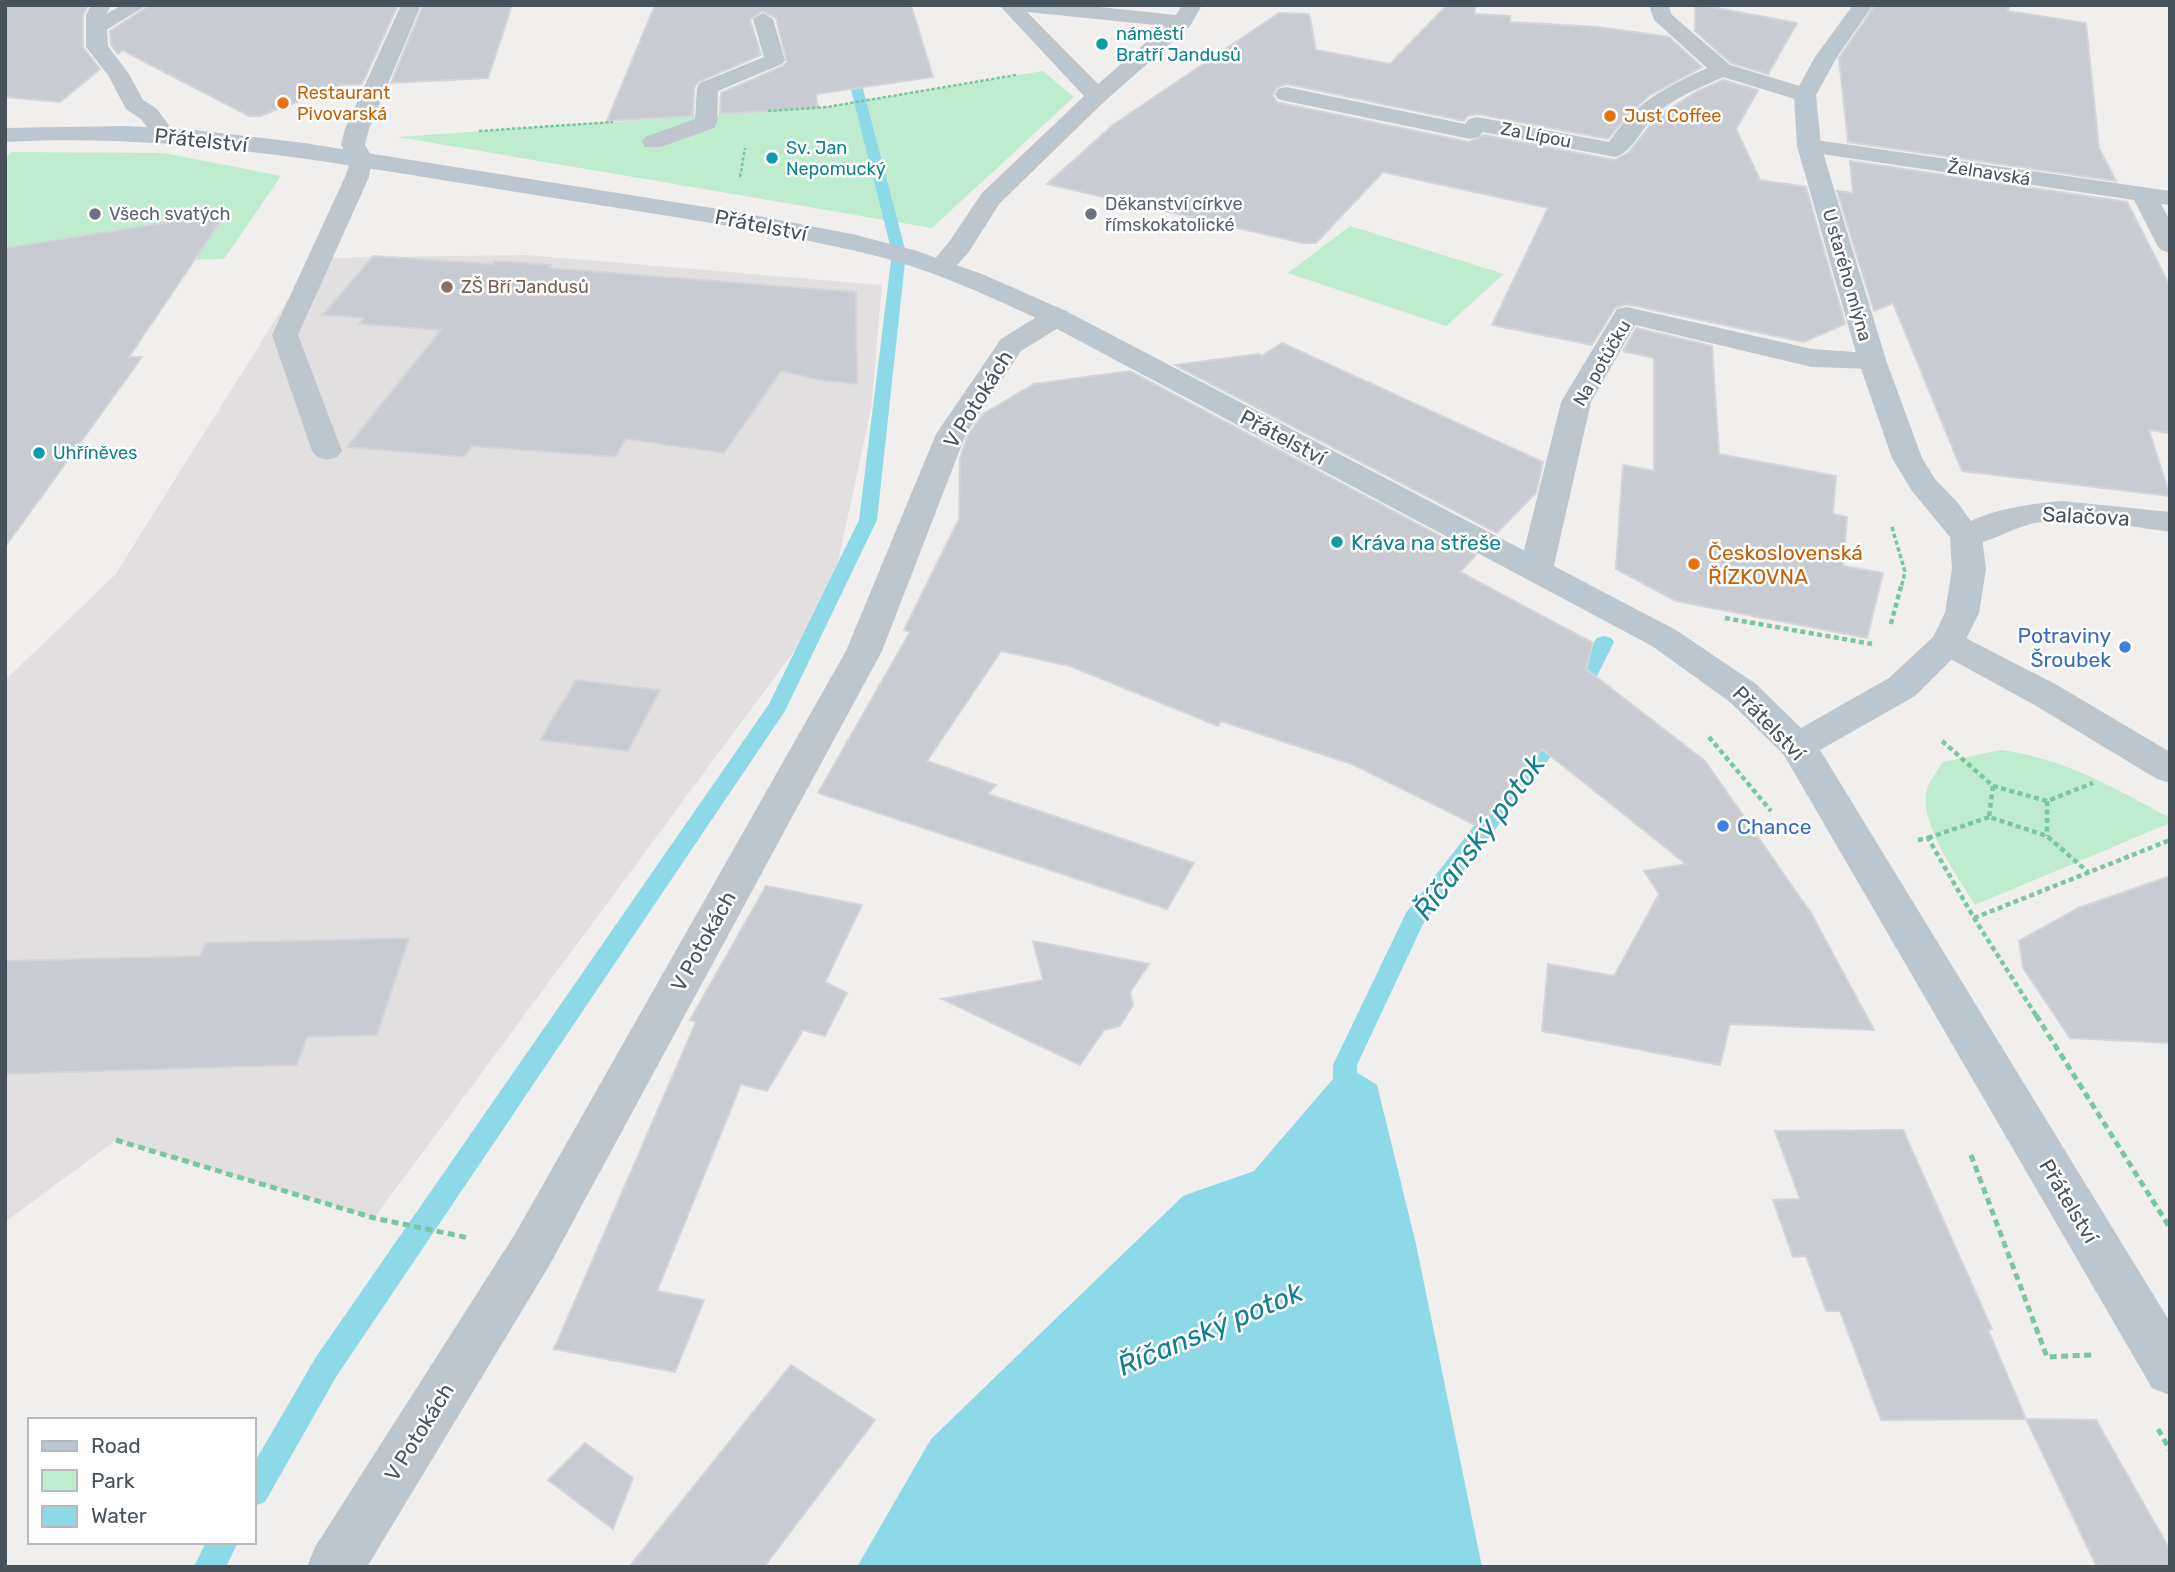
<svg xmlns="http://www.w3.org/2000/svg" width="2175" height="1572" font-family="Rubik,sans-serif">
  <rect width="100%" height="100%" fill="#f1eeee"/>
  <polygon fill="#e2dfe0" points="526,255 882,285 871,409 829,604 374,1218 116,1140 5,1222 5,680 115,575 314,258"/>
  <g fill="#bfecce">
    <polygon points="1043,71 1074,97 932,228 398,137 827,107"/>
    <polygon points="12,152 164,153 281,176 224,259 5,264 5,158"/>
    <polygon points="1350,226 1504,274 1446,326 1288,273"/>
    <path d="M2001,750C2067,759 2112,787 2170,818V823L1975,905C1958,876 1923,830 1926,796C1926,784 1937,772 1943,762Z"/>
  </g>
  <polygon fill="#8ed9e7" points="1345,1065 1377,1085 1416,1244 1482,1567 857,1567 931,1439 1183,1196 1254,1171"/>
  <g fill="none" stroke-linecap="round" stroke-linejoin="round">
    <g fill="#8ed9e7" fill-rule="evenodd">
      <polygon points="850,58 856,62 906,253 877,520 785,711 336,1377 265,1502 254,1506 254,1463 316,1357 769,704 859,520 892,253 844,62"/>
      <polygon points="1604,636 1611,638 1614,642 1586,698 1583,703 1569,703 1566,698 1594,642 1597,638"/>
      <polygon points="1560,723 1567,725 1570,730 1567,735 1423,924 1357,1065 1357,1094 1354,1101 1345,1104 1336,1101 1333,1094 1333,1065 1406,913 1553,725"/>
      <polygon points="206,1542 238,1542 226,1567 194,1567"/>
    </g>
  </g>
  <g fill="#c8cbd1" stroke="#d3d5d9" stroke-width="2">
    <polygon points="5,5 88,5 83,15 83,47 100,69 60,102 5,97"/>
    <polygon points="150,5 398,5 362,84 341,85 260,116 249,116 122,50 118,54 111,45 110,31"/>
    <polygon points="423,5 512,5 488,78 391,83"/>
    <polygon points="655,5 911,5 933,77 816,94 818,108 720,114 721,93 783,66 787,62 776,18 762,11 750,20 761,55 698,82 694,88 693,116 607,121"/>
    <polygon points="1447,5 1475,5 1475,14 1510,16 1510,22 1598,27 1669,37 1702,67 1650,95 1628,115 1608,139 1477,114 1468,116 1464,121 1287,84 1276,88 1273,95 1277,102 1285,104 1469,142 1484,135 1615,160 1629,152 1658,116 1698,91 1723,80 1758,90 1736,129 1760,180 1806,187 1845,324 1804,342 1626,304 1615,308 1592,345 1492,325 1548,208 1383,172 1316,243 1302,243 1047,184 1113,125 1279,13 1309,14 1316,50 1390,64"/>
    <polygon points="1695,5 1701,5 1797,23 1768,74 1731,63 1695,31"/>
    <polygon points="1875,5 2011,5 2007,11 2086,23 2099,148 2116,181 1848,142 1839,58"/>
    <polygon points="1850,161 2127,202 2170,286 2170,433 2149,430 2170,496 1962,471 1893,303 1874,311 1837,191 1853,193"/>
    <polygon points="226,213 129,357 142,357 5,547 5,248"/>
    <polygon points="373,256 492,264 495,261 551,265 549,268 856,292 857,384 818,380 781,371 724,453 626,439 615,457 472,446 464,457 347,447 441,330 359,324 364,318 323,315"/>
    <polygon points="1636,328 1712,346 1719,454 1836,476 1833,514 1847,517 1843,566 1883,573 1867,638 1676,601 1616,569 1623,465 1654,471 1654,358 1623,351"/>
    <polygon points="1282,343 1543,462 1536,493 1497,533 1175,365 1258,354 1262,356"/>
    <polygon points="1130,371 1476,555 1460,572 1593,643 1586,669 1705,761 1811,913 1874,1030 1730,1024 1720,1065 1542,1031 1548,964 1614,976 1659,894 1644,871 1686,864 1542,749 1479,827 1352,764 1221,721 1218,726 1070,666 1001,651 927,761 996,785 988,794 1194,863 1167,909 818,793 910,632 904,630 959,519 960,458 968,435 983,414 1034,384"/>
    <polygon points="576,680 660,690 628,751 540,740"/>
    <polygon points="2170,876 2170,1043 2070,1038 2023,968 2019,941 2078,908"/>
    <polygon points="766,886 862,905 825,982 847,993 825,1036 803,1030 767,1091 741,1084 657,1291 704,1300 675,1372 554,1349 696,1022 690,1020"/>
    <polygon points="409,938 377,1035 307,1037 297,1065 5,1074 5,961 200,956 206,943"/>
    <polygon points="1033,941 1149,964 1130,992 1133,1005 1120,1026 1104,1030 1080,1065 942,999 1043,980"/>
    <polygon points="1903,1130 1992,1329 1988,1330 2026,1419 1881,1420 1840,1311 1826,1311 1806,1256 1793,1257 1773,1200 1800,1199 1775,1131"/>
    <polygon points="791,1365 875,1420 764,1567 629,1567"/>
    <polygon points="2026,1419 2096,1420 2170,1550 2170,1567 2097,1567"/>
    <polygon points="585,1443 633,1478 613,1529 548,1480"/>
  </g>
  <g fill="none" stroke-linecap="round" stroke-linejoin="round">
    <g stroke="#79c89d" stroke-width="2.5" stroke-dasharray="3.5 2" stroke-linecap="butt">
      <polyline points="768,111 827,107 1016,75"/>
      <polyline points="479,131 613,122"/>
      <polyline points="740,177 745,148"/>
    </g>
    <polyline stroke="#79c89d" stroke-width="3.5" stroke-dasharray="4.5 2.5" stroke-linecap="butt" points="1892,527 1905,572 1901,588"/>
    <g stroke="#79c89d" stroke-width="4.5" stroke-dasharray="5 3.5" stroke-linecap="butt">
      <polyline points="1725,618 1872,644"/>
      <polyline points="1891,624 1901,586"/>
      <polyline points="1709,737 1771,811"/>
      <polyline points="1942,741 1993,786 1989,817 2047,836 2088,872"/>
      <polyline points="1993,786 2047,801 2093,783"/>
      <polyline points="2047,801 2047,836"/>
      <polyline points="1928,838 1989,817"/>
      <polyline points="1918,840 1928,838 1974,918 2037,1017"/>
      <polyline points="1974,918 2170,840"/>
    </g>
    <g stroke="#79c89d" stroke-width="5" stroke-dasharray="7 4.5" stroke-linecap="butt">
      <polyline points="2036,1015 2170,1228"/>
      <polyline points="116,1140 374,1218 469,1238"/>
      <polyline points="1971,1155 2047,1357 2092,1355"/>
      <polyline points="2158,1429 2170,1450"/>
    </g>
    <g fill="#bdc6cd" fill-rule="evenodd">
      <polygon points="122,5 147,5 103,32 89,32 86,28 89,24"/>
      <polygon points="763,13 773,19 785,60 782,64 718,91 717,123 714,128 661,147 645,147 642,142 645,137 695,119 697,88 700,83 764,57 753,19"/>
      <polygon points="361,152 369,154 372,159 369,177 298,335 342,451 337,457 327,460 317,457 312,451 272,335 345,177 353,154"/>
    </g>
    <g fill="#bdc6cd" fill-rule="evenodd">
      <polygon points="91,5 111,5 106,15 108,46 129,74 143,100 157,109 176,135 172,140 156,140 141,119 126,109 108,75 86,47 86,15"/>
      <polygon points="401,5 421,5 369,129 365,145 373,159 369,164 361,166 353,164 341,145 345,129"/>
      <path d="M999,5H1081L1176,15L1182,5H1202L1190,26L1105,101L1000,203L968,253L950,273L941,275L932,273L928,267L949,242L982,193L1084,96ZM1027,12L1165,26L1098,84Z"/>
      <path d="M1649,5H1669L1671,14L1730,65L1813,90L1816,95L1813,100L1805,102L1723,77C1700,88 1675,97 1656,114C1643,126 1632,153 1615,157L1483,132L1478,137L1470,139L1286,101L1278,99L1275,94L1278,89L1286,87L1465,124L1469,119L1477,117L1609,142C1636,102 1664,88 1707,68L1654,20Z"/>
      <polygon points="1809,139 2170,191 2170,205 2161,204 2170,221 2170,253 2161,250 2157,245 2134,200 1801,151 1797,146 1801,141"/>
      <polygon points="1627,307 1812,349 1882,354 1886,360 1882,366 1872,369 1812,367 1635,325 1591,402 1553,570 1548,577 1536,580 1524,577 1519,570 1561,402 1617,309"/>
      <polygon points="1056,309 1066,311 1070,317 1066,323 1021,351 966,434 882,651 549,1266 367,1567 307,1567 315,1547 515,1234 846,651 936,434 1001,339 1046,311"/>
      <path d="M2062,501L2170,512V532C2128,526 2084,517 2041,522C2012,525 1981,551 1954,544L1950,537C1967,512 2033,503 2062,501Z"/>
      <polygon points="1948,632 1960,635 2057,685 2170,752 2170,783 2157,779 2031,703 1936,651 1930,643 1936,635"/>
    </g>
    <path fill="#bbc6cf" fill-rule="evenodd" d="M1853,5H1873L1837,57L1816,95L1821,146L1886,360L1922,458L1935,479L1958,503L1982,537L1986,569L1979,613L1960,651L1915,696L1820,750L2170,1322V1395L2152,1388L1784,755L1730,702L1652,646L1046,323C998,300 950,278 898,262C854,249 808,241 762,232C677,216 590,204 504,190C333,163 179,133 5,142V128L125,126L185,129L304,143L743,213L852,234L914,250L982,274L1066,311L1676,630L1756,684L1801,728L1889,678L1933,637L1945,613L1952,569L1950,537L1912,491L1892,458L1858,360L1797,146L1794,95L1815,57Z"/>
  </g>
  <g fill="#0f9aa8" stroke="#fff" stroke-width="2.5">
    <circle cx="1102" cy="44" r="7"/>
    <circle cx="772" cy="158" r="7"/>
    <circle cx="39" cy="453" r="7"/>
    <circle cx="1337" cy="542" r="7"/>
  </g>
  <g fill="#e8710a" stroke="#fff" stroke-width="2.5">
    <circle cx="283" cy="103" r="7"/>
    <circle cx="1610" cy="116" r="7"/>
    <circle cx="1694" cy="564" r="7"/>
  </g>
  <g fill="#6b7280" stroke="#fff" stroke-width="2.5">
    <circle cx="95" cy="214" r="7"/>
    <circle cx="1091" cy="214" r="7"/>
  </g>
  <circle fill="#8d6e63" stroke="#fff" stroke-width="2.5" cx="447" cy="287" r="7"/>
  <g fill="#3f7fe0" stroke="#fff" stroke-width="2.5">
    <circle cx="2125" cy="647" r="7"/>
    <circle cx="1723" cy="826" r="7"/>
  </g>
  <g text-anchor="middle" dominant-baseline="central" stroke-width="5" stroke-linejoin="round" paint-order="stroke">
    <g font-size="18" fill="#0d838f" stroke="#fff" text-anchor="start">
      <text x="1116" y="34">náměstí<tspan x="1116" dy="21">Bratří Jandusů</tspan></text>
      <text x="786" y="148">Sv. Jan<tspan x="786" dy="21">Nepomucký</tspan></text>
      <text x="53" y="453">Uhříněves</text>
    </g>
    <g font-size="18" fill="#c56008" stroke="#fff" text-anchor="start">
      <text x="297" y="93">Restaurant<tspan x="297" dy="21">Pivovarská</tspan></text>
      <text x="1624" y="116">Just Coffee</text>
    </g>
    <g font-size="18" fill="#47525b" stroke="#fff">
      <text transform="translate(1536 135) rotate(11)">Za Lípou</text>
      <text transform="translate(1989 173) rotate(9)">Želnavská</text>
      <text transform="translate(1847 275) rotate(74)">U starého mlýna</text>
      <text transform="translate(1602 363) rotate(-60)">Na potůčku</text>
    </g>
    <g font-size="18" fill="#5b616d" stroke="#fff" text-anchor="start">
      <text x="1105" y="204">Děkanství církve<tspan x="1105" dy="21">římskokatolické</tspan></text>
      <text x="109" y="214">Všech svatých</text>
    </g>
    <g font-size="18" fill="#785e54" stroke="#fff" text-anchor="start">
      <text x="461" y="287">ZŠ Bří Jandusů</text>
    </g>
    <g font-size="21" fill="#47525b" stroke="#fff">
      <text transform="translate(201 140) rotate(6)">Přátelství</text>
      <text transform="translate(761 225) rotate(11)">Přátelství</text>
      <text transform="translate(978 399) rotate(-58)">V Potokách</text>
      <text transform="translate(1283 437) rotate(28)">Přátelství</text>
      <text transform="translate(2086 516) rotate(3)">Salačova</text>
      <text transform="translate(1769 723) rotate(46)">Přátelství</text>
      <text transform="translate(703 941) rotate(-61)">V Potokách</text>
      <text transform="translate(2069 1201) rotate(59)">Přátelství</text>
      <text transform="translate(419 1432) rotate(-58)">V Potokách</text>
    </g>
    <g font-size="21" fill="#0d838f" stroke="#fff" text-anchor="start">
      <text x="1351" y="542">Kráva na střeše</text>
    </g>
    <g font-size="21" fill="#c56008" stroke="#fff" text-anchor="start">
      <text x="1708" y="552">Československá<tspan x="1708" dy="24">ŘÍZKOVNA</tspan></text>
    </g>
    <g font-size="21" fill="#366cbe" stroke="#fff" text-anchor="end">
      <text x="2111" y="635">Potraviny<tspan x="2111" dy="24">Šroubek</tspan></text>
      <text x="1737" y="826" text-anchor="start">Chance</text>
    </g>
    <g font-size="28" font-style="italic" fill="#147f93" stroke="#fff">
      <text transform="translate(1479 837) rotate(-53)">Říčanský potok</text>
      <text transform="translate(1210 1329) rotate(-23)">Říčanský potok</text>
    </g>
  </g>
  <rect width="2175" height="1572" fill="none" stroke="#47525b" stroke-width="14"/>
  <rect x="28" y="1418" width="228" height="126" fill="#ffffff" stroke="#b5babd" stroke-width="2"/>
  <rect x="42" y="1441" width="35" height="10" fill="#bbc6cf" stroke="#b5babd" stroke-width="2"/>
  <text x="91" y="1453" font-size="21" fill="#47525b">Road</text>
  <rect x="42" y="1470" width="35" height="21" fill="#bfecce" stroke="#b5babd" stroke-width="2"/>
  <text x="91" y="1488" font-size="21" fill="#47525b">Park</text>
  <rect x="42" y="1506" width="35" height="21" fill="#8ed9e7" stroke="#b5babd" stroke-width="2"/>
  <text x="91" y="1523" font-size="21" fill="#47525b">Water</text>
</svg>
